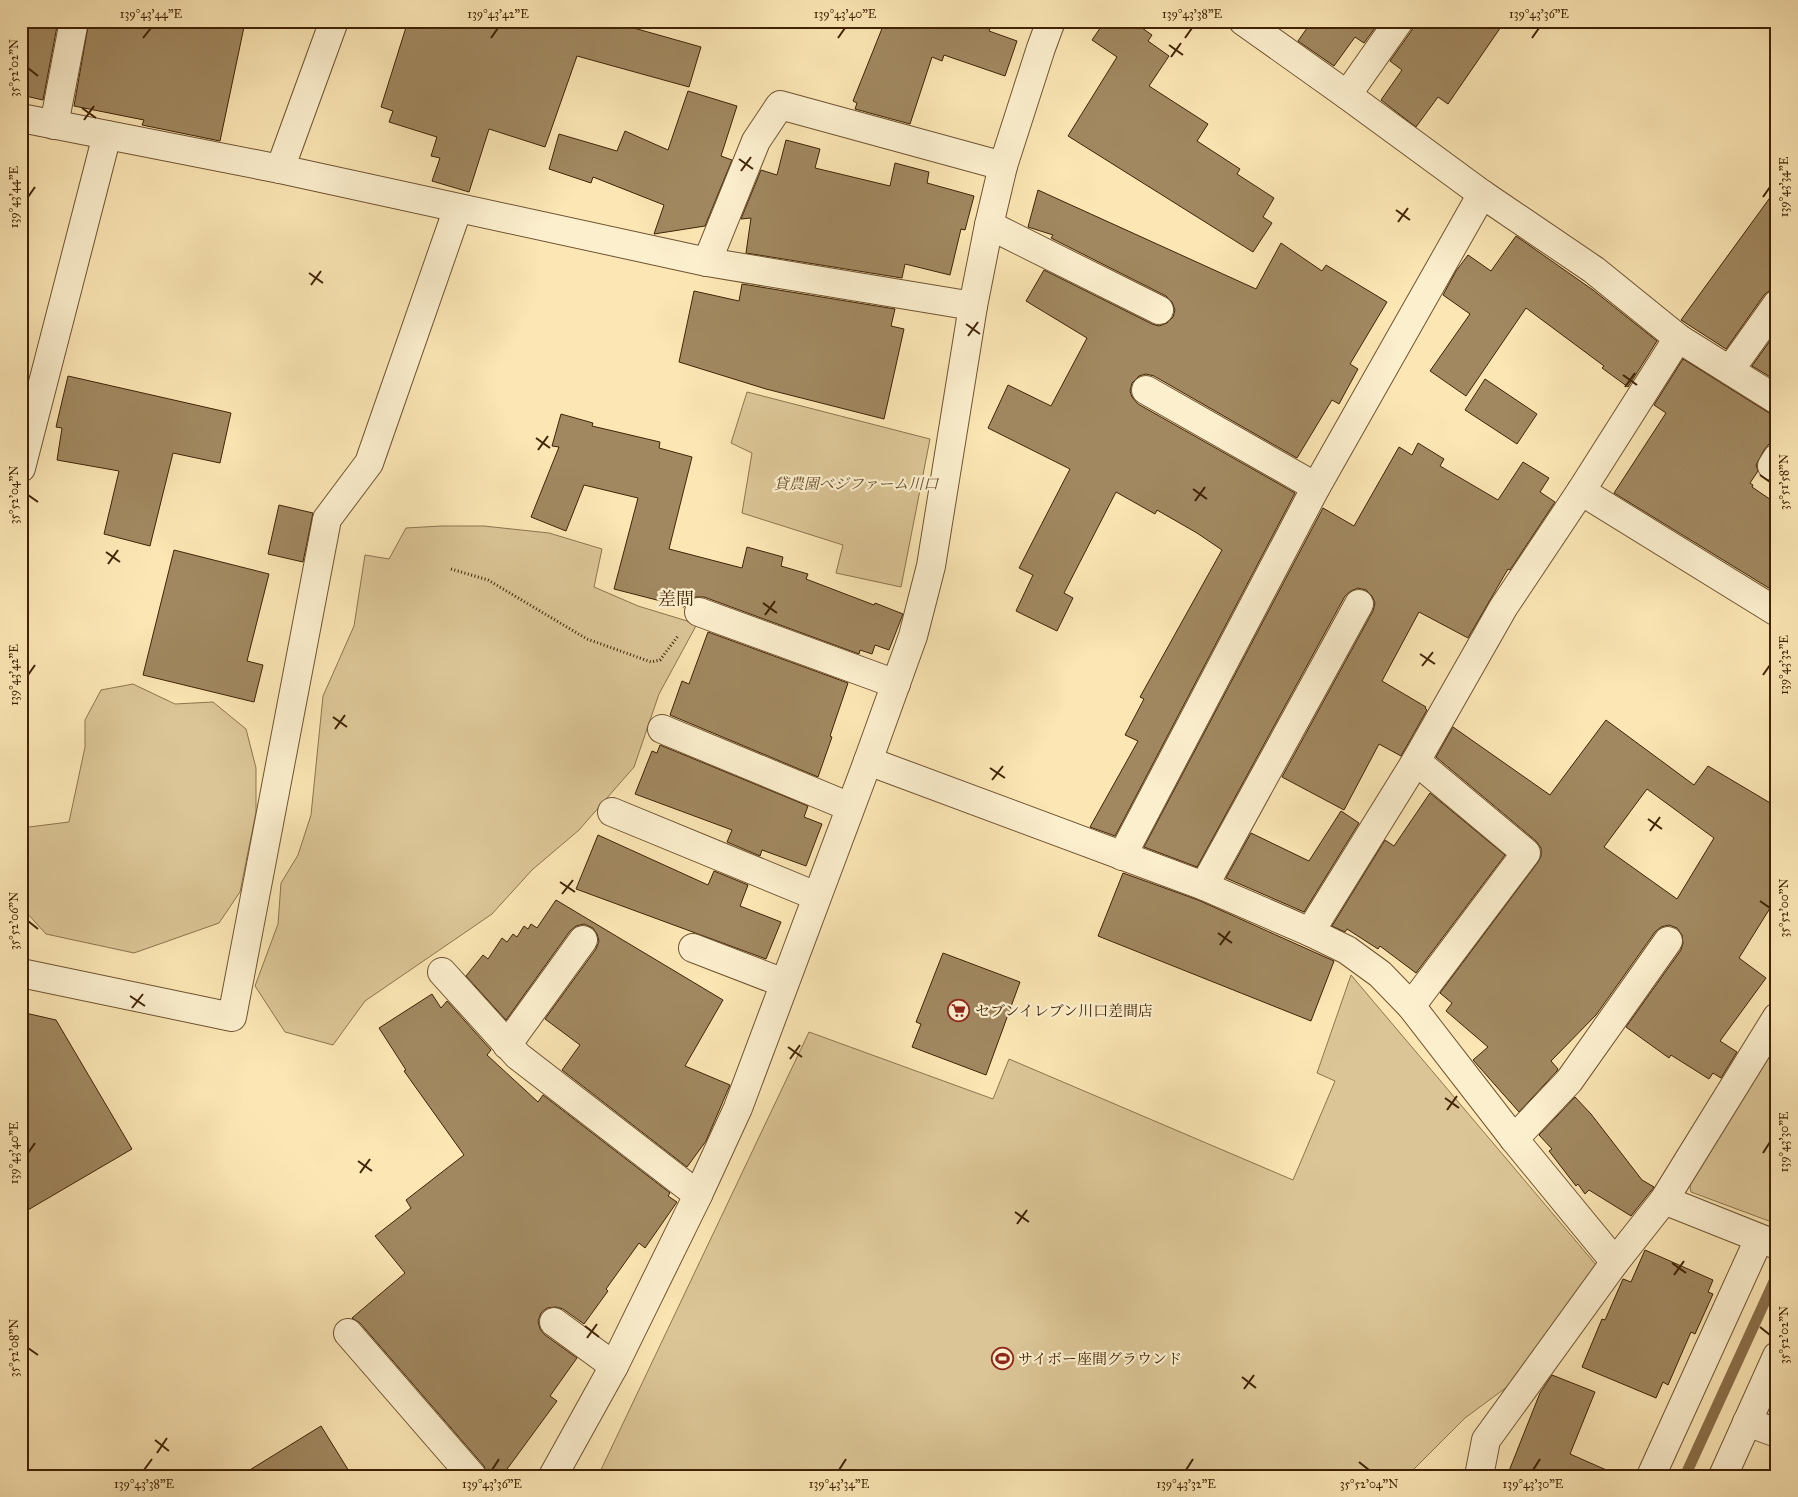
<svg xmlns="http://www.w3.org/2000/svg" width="1798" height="1497" font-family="'IM FELL Great Primer','Noto Serif JP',serif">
  <rect width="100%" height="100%" fill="#fbe6b4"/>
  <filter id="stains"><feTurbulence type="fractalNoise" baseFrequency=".004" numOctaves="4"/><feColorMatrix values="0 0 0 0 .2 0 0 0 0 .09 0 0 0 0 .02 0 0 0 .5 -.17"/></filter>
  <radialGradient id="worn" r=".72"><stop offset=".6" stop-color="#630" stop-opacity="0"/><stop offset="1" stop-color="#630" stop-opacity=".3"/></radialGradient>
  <g fill="#dbc596" stroke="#8e744e">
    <polygon points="747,392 930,439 901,587 836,573 843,545 742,513 752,453 731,443"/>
    <polygon points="441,526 484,526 549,533 602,549 594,587 638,606 697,624 659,694 634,767 579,830 532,870 492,914 365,1001 333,1045 285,1032 255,986 278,924 281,883 298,855 311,815 323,696 354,626 365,555 389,559 406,528"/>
    <polygon points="133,684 175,704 213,702 246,729 256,768 256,812 240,892 219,923 134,953 46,934 25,911 21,910 21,828 69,822 85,747 85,720 101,690"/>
    <polygon points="1351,975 1597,1266 1511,1384 1465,1418 1407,1476 598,1476 809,1032 993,1099 1009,1059 1293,1180 1335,1081 1317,1073"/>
    <polygon points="1767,1057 1777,1062 1777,1224 1691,1192 1689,1181"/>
  </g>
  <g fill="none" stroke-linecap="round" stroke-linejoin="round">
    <polyline stroke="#8a704a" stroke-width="11" points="1685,1476 1777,1275"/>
  </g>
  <g fill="#a18860" stroke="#402305" fill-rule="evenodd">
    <polygon points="21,21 58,21 43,100 21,95"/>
    <polygon points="89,21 211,21 244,27 220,141 142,125 144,120 74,106"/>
    <polygon points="408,21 609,21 701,47 689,87 577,56 545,147 489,129 469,192 432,181 440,158 431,156 437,137 389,122 393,111 381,107"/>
    <polygon points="885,21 993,21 989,31 1017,41 1005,76 944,55 942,61 932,57 910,124 855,109 857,103 853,101"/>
    <polygon points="1105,21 1132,21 1152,35 1148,41 1169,56 1149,86 1208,124 1197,141 1240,169 1237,174 1274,198 1263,217 1272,223 1253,252 1068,136 1117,57 1092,40"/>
    <polygon points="1312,21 1380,21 1364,43 1355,37 1334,66 1298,41"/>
    <polygon points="1414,21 1505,21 1448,104 1438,97 1416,127 1381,100 1402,70 1390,61 1412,30"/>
    <polygon points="688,91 737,106 721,156 732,160 705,226 654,234 664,205 593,177 591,183 549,169 559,134 617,151 625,131 668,150"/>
    <polygon points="786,140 820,149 815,168 890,186 895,163 929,172 927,183 974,196 965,230 961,229 950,275 905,264 902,278 746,253 751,218 741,219 761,170 777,175"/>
    <polygon points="1777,188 1777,289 1770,290 1764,295 1726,349 1681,320"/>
    <polygon points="1038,190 1256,289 1281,243 1322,271 1326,265 1387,302 1350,364 1358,369 1339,404 1332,400 1297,458 1154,376 1146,374 1139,376 1132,383 1130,391 1132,397 1138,404 1295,493 1115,836 1090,827 1138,741 1125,735 1144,699 1140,697 1222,550 1197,533 1157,510 1155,514 1116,492 1064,593 1073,598 1057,631 1016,611 1033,575 1019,568 1070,469 988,428 1008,385 1051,406 1087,338 1026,301 1044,270 1152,324 1159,326 1167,323 1173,317 1175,310 1172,302 1166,296 1051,238 1053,235 1028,227"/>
    <polygon points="1516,236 1593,290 1657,341 1628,387 1602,368 1604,366 1526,308 1466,396 1430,371 1470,314 1443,295 1456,271 1468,255 1491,271"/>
    <polygon points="742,284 895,309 891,326 904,329 884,419 766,389 679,362 694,291 739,301"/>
    <polygon points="1777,331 1777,381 1752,366"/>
    <polygon points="1683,359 1769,413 1777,416 1777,442 1769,444 1764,450 1756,465 1758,471 1750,483 1753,485 1752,487 1777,504 1777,593 1614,493 1666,413 1654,405"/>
    <polygon points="68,376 231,413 220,463 173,453 150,546 104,534 119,471 57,460 62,428 56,427"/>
    <polygon points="1485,379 1537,414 1517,444 1465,410"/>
    <polygon points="561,414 593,423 592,426 660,442 659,448 692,457 669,549 742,568 747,547 783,557 781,566 808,574 806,579 874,605 875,603 903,614 889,650 875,645 872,654 860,650 859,654 704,597 696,597 689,600 684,607 614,589 638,498 584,485 566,531 531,517 559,447 552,446"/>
    <polygon points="1418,443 1444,459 1440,466 1498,500 1523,462 1549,478 1540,492 1555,502 1510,570 1508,569 1468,638 1419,612 1382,681 1426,707 1425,708 1427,710 1401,756 1379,744 1344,810 1282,777 1373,611 1375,603 1372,596 1366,590 1358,588 1351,591 1345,596 1197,867 1144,847 1323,508 1354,526 1399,447 1412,455"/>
    <polygon points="279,505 313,513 303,562 268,554"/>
    <polygon points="174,550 269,574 247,661 263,665 254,702 143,675"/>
    <polygon points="708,632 848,683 830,736 832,737 818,777 670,715 682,681 689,684"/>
    <path d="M1606,720L1694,785L1708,766L1777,807V897L1739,958L1766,978L1720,1041L1737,1052L1721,1078L1713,1073L1709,1079L1671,1055L1669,1058L1626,1027L1681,950L1683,943L1682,935L1677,928L1669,925L1661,927L1655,932L1596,1015L1551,1061L1558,1069L1557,1071L1519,1112L1473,1060L1488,1047L1446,1011L1452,1003L1440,993L1538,862L1541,856V848L1536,841L1436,757L1453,727L1550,795ZM1647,789L1714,838L1677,899L1604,847Z"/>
    <polygon points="660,745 808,806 804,817 822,824 806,866 762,850 760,856 727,842 732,830 635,794 652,751 657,753"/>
    <polygon points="1430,793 1505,855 1416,973 1380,946 1378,949 1347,929 1345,932 1332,926 1385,840 1394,846"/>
    <polygon points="1341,811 1359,823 1304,912 1226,878 1251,833 1309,861"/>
    <polygon points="598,835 708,885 714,871 748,885 740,906 781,922 766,959 576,889"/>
    <polygon points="1123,873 1198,900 1334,961 1311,1021 1098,936"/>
    <polygon points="556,900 723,1000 685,1066 730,1085 706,1141 687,1167 562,1070 580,1045 545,1019 596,949 599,941 597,934 593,928 584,924 576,926 570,931 506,1020 466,976 483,955 488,959 502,938 507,942 513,934 517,937 524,926 528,929 531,924 537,928"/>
    <polygon points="943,953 1020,982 986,1075 912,1047 921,1024 916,1022"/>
    <polygon points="432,994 441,1008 447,1001 491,1050 487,1055 538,1102 543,1095 670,1193 668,1196 677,1202 645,1248 639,1243 606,1289 608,1291 584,1324 563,1309 556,1307 547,1308 541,1313 538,1321 540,1329 545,1335 577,1358 550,1396 557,1401 502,1476 487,1476 484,1466 360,1323 352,1318 405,1273 375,1236 411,1208 406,1200 464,1155 404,1071 406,1070 379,1028"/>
    <polygon points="21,1012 56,1020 132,1149 21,1214"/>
    <polygon points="1575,1097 1591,1114 1642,1180 1654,1187 1631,1216 1589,1190 1585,1194 1578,1184 1576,1186 1549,1151 1552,1149 1539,1135"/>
    <polygon points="1645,1250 1713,1280 1708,1292 1713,1294 1695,1334 1691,1332 1668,1385 1663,1382 1656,1398 1582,1367 1602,1319 1605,1320 1623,1279 1631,1282"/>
    <polygon points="1552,1375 1595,1392 1570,1454 1620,1476 1507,1476 1540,1393"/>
    <polygon points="321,1426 352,1476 240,1476"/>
  </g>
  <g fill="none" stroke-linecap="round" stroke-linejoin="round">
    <defs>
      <g id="minor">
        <polyline points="1243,21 1347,95 1482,194 1594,270 1678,338 1777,400"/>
        <polyline points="1347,95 1399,21"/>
        <polyline points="21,118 280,169 707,262 973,306"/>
        <polyline points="54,125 74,21"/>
        <polyline points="280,169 334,21"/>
        <polyline points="989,225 1159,310"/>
        <polyline points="707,262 756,141 780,105 1003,166"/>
        <polyline points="1730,370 1777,304"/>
        <polyline points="1146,390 1316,487"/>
        <polyline points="1772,466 1777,458"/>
        <polyline points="21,468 107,135"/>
        <polyline points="1581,491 1777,612"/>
        <polyline points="699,612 896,684"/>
        <polyline points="662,729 850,807"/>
        <polyline points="868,761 1204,886 1310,932 1347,950 1380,974 1411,1006 1514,1139 1615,1262"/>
        <polyline points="612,812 816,896"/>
        <polyline points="1122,856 1316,487 1482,194"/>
        <polyline points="1204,886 1359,604"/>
        <polyline points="1310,932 1416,761 1503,608 1581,491 1678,338"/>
        <polyline points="693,948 784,983"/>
        <polyline points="442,972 518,1056 698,1195"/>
        <polyline points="21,973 232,1017 327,519 369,463 458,208"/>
        <polyline points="1411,1006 1526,853 1416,761"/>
        <polyline points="507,1045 583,940"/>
        <polyline points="1514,1139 1569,1081 1668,941"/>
        <polyline points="1664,1200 1777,1245"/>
        <polyline points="554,1322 614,1366"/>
        <polyline points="348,1333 472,1476"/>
        <polyline points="1747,1422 1777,1433"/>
        <polyline points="553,1476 614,1366 698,1195 738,1108 868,761 913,636 931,566 973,306 989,225 1003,166 1041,48 1051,21"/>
        <polyline points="1479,1476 1486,1440 1615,1262 1664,1200 1777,1017"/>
        <polyline points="1651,1476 1759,1239"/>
        <polyline points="1723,1476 1777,1356"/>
      </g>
    </defs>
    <use href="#minor" stroke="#6f5431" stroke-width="30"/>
    <polyline stroke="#402305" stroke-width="3" stroke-dasharray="1 2.5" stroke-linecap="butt" points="451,569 488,580 587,639 651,662 660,660 678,636"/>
    <use href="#minor" stroke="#fcefce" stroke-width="28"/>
  </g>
  <path fill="none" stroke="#402305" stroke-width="2" d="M143,38L151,28M491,38L498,28M838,38L845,28M1185,38L1192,28M1532,38L1539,28M1169,45L1183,55M1171,57L1181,43M28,68L38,76M82,108L96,118M84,120L94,106M739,159L753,169M741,171L751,157M28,197L35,187M1763,197L1770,187M1396,210L1410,220M1398,222L1408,208M309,273L323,283M311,285L321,271M966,324L980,334M968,336L978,322M1623,375L1637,385M1625,387L1635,373M536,438L550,448M538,450L548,436M1760,475L1770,482M1193,489L1207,499M28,495L38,502M1195,501L1205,487M106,552L120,562M108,564L118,550M763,603L777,613M765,615L775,601M1420,654L1435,664M1422,666L1433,652M28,675L35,665M1763,675L1770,665M333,717L347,727M335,729L345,715M990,768L1005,778M992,780L1003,766M1648,819L1662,829M1650,831L1660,817M560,882L575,892M562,894L573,880M1760,901L1770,908M28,921L38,929M1218,933L1232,943M1220,945L1230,931M130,996L145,1006M132,1008L143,994M788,1047L802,1057M790,1059L800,1045M1445,1098L1459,1108M1447,1110L1457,1096M28,1153L35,1143M1763,1153L1770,1142M358,1161L372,1171M360,1173L370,1159M1015,1212L1029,1222M1017,1224L1027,1210M1672,1263L1686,1273M1674,1275L1684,1261M585,1326L599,1337M1760,1327L1770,1335M587,1338L597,1324M28,1348L38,1355M1242,1377L1256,1388M1244,1389L1254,1375M155,1440L169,1451M157,1453L167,1438M1359,1462L1369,1470M144,1470L152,1459M492,1470L499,1459M839,1470L846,1459M1186,1470L1193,1459M1533,1470L1540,1459"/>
  <defs>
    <symbol id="supermarket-ring" viewBox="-11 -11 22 22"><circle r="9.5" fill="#fcefce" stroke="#8f2418" stroke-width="1.5"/><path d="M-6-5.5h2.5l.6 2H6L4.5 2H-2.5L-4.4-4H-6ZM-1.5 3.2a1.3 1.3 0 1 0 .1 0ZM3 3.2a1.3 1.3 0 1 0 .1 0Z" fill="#8f2418"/></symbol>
    <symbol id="stadium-ring" viewBox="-11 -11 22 22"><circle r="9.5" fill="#fcefce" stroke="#8f2418" stroke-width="1.5"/><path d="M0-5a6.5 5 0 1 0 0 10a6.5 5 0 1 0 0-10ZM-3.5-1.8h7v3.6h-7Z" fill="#8f2418"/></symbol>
  </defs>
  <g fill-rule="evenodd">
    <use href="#supermarket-ring" x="946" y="998" width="25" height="25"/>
    <use href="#stadium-ring" x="990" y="1346" width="25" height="25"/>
  </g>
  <g text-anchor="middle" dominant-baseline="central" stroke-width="4.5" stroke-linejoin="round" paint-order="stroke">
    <g font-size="15" font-style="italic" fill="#674c29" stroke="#fcefce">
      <text x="856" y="484">貸農園ベジファーム川口</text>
    </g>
    <g font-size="15" fill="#402305" stroke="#fcefce" text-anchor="start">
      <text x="975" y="1011">セブンイレブン川口差間店</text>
      <text x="1018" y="1359">サイボー座間グラウンド</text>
    </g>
    <g font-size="18" fill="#402305" stroke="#fcefce">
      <text x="676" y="599">差間</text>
    </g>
  </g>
  <rect width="1798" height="1497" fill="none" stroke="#fbe6b4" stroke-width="55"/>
  <rect x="28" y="28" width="1742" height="1442" fill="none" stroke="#402305" stroke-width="2"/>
  <g font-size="12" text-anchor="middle" fill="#402305">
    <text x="151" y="18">139°43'44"E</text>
    <text x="498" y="18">139°43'42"E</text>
    <text x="845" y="18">139°43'40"E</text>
    <text x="1192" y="18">139°43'38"E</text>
    <text x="1539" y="18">139°43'36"E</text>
    <text transform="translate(14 68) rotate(-90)" y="4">35°52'02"N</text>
    <text transform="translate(1784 187) rotate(-90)" y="4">139°43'34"E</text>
    <text transform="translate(14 197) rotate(-90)" y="4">139°43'44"E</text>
    <text transform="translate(1784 482) rotate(-90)" y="4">35°51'58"N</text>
    <text transform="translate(14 495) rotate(-90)" y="4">35°52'04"N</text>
    <text transform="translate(1784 665) rotate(-90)" y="4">139°43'32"E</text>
    <text transform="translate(14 675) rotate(-90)" y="4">139°43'42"E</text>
    <text transform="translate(1784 908) rotate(-90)" y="4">35°52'00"N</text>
    <text transform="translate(14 921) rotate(-90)" y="4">35°52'06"N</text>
    <text transform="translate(1784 1142) rotate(-90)" y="4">139°43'30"E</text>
    <text transform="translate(14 1153) rotate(-90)" y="4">139°43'40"E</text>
    <text transform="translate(1784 1335) rotate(-90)" y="4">35°52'02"N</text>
    <text transform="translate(14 1348) rotate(-90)" y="4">35°52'08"N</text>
    <text x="144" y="1488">139°43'38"E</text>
    <text x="492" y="1488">139°43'36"E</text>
    <text x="839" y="1488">139°43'34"E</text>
    <text x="1186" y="1488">139°43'32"E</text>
    <text x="1369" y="1488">35°52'04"N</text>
    <text x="1533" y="1488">139°43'30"E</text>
  </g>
  <rect width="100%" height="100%" filter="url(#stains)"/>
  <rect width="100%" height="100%" fill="url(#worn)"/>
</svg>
